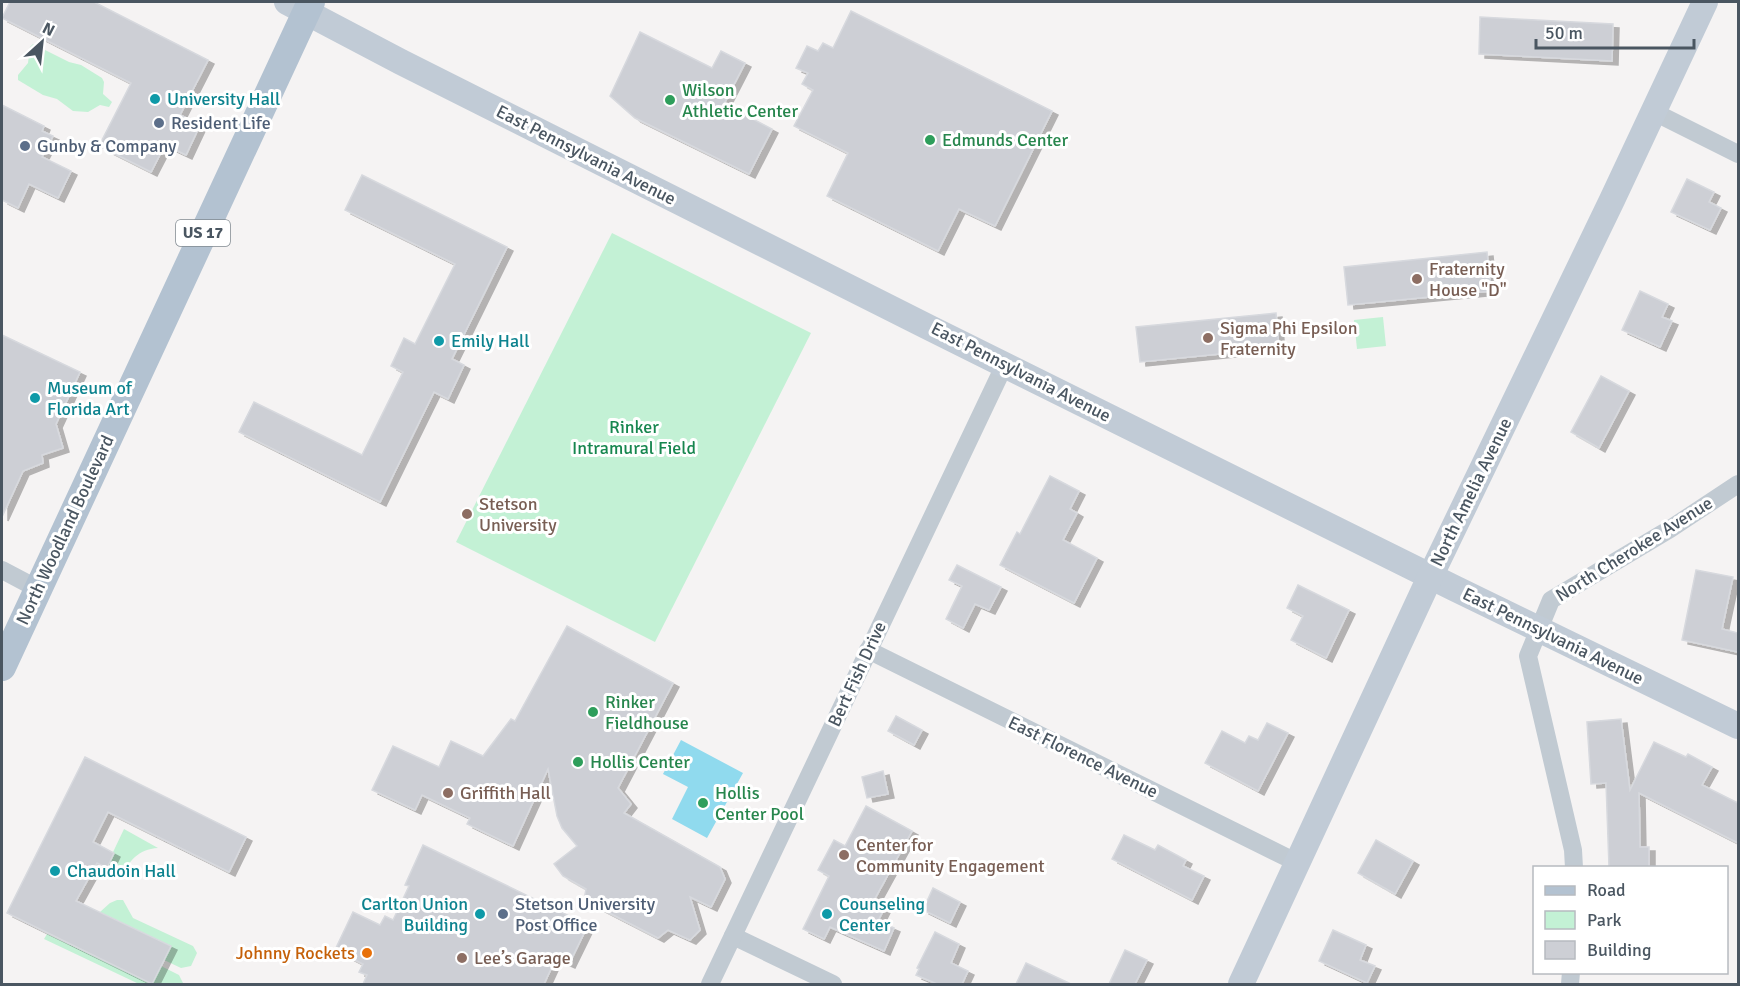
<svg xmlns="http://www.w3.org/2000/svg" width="1740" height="986" font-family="Signika,sans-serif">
  <defs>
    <filter id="shadow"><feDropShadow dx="6" dy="4" stdDeviation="0" flood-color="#0004"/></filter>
  </defs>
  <rect width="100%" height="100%" fill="#f5f3f3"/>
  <g fill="#c3f1d5">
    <polygon points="33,44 69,62 81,65 102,78 104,82 103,94 112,102 109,107 100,105 88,112 73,111 57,99 43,95 18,80 18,75 28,63 30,47"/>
    <polygon points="612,233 811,333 655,642 456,542"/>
    <polygon points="1383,317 1386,346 1357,349 1354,320"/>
    <path d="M124,829L158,848C138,849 129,861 121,878L105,869Z"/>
    <polygon points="117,900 123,900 133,918 193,946 197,953 191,966 181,968 164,960 171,946 100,912 110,903"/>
    <polygon points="47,934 152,984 161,966 179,975 183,983 182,984 139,984 44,939"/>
  </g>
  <polygon fill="#90daee" points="681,740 743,773 707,838 672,819 688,787 663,774"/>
  <g fill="#cdcfd5" stroke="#d7d9de" stroke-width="1.5" filter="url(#shadow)">
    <polygon points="10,2 94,2 208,60 180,115 200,125 186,155 165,145 151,172 99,146 131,83 2,18"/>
    <polygon points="851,11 1052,111 995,226 959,209 938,251 827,196 848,153 794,126 813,90 802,84 808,73 796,68 807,46 818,51 823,43 833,48"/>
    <polygon points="1480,17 1613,24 1612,61 1479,54"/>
    <polygon points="640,32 712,68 721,51 745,63 724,104 772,129 749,174 635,118 610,96"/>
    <polygon points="2,105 44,126 42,131 53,136 42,157 71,171 58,198 29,184 18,208 2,200"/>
    <polygon points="362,175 507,247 452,359 464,365 448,399 434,392 380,502 239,432 254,402 362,455 403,372 391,366 404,338 415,344 455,264 345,210"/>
    <polygon points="1687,179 1714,192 1709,202 1721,208 1710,230 1671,212"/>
    <polygon points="1487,252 1491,291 1348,305 1344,267"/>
    <polygon points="1640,291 1668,304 1662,317 1672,321 1660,347 1622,330"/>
    <polygon points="1276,313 1279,348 1140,362 1136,327"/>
    <polygon points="2,335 80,372 56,424 63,448 42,455 43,463 23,471 2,517"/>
    <polygon points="1601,376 1629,391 1599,448 1571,432"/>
    <polygon points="1050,476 1079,491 1070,509 1077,513 1063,540 1097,558 1074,603 1000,565 1017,532 1020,534"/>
    <polygon points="957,565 1001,587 989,610 975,604 963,628 946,619 962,586 949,580"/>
    <polygon points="1696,570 1733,577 1722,629 1738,633 1738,652 1682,640"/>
    <polygon points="1298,585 1349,610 1326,658 1291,640 1303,616 1287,608"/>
    <polygon points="567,626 673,683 618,788 631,804 624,813 720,867 725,879 711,907 690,897 700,930 690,940 668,930 658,938 584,900 586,889 563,876 554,864 577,846 562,828 557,816 548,769 513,846 467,824 470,818 422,795 415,810 372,790 393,746 439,767 451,741 483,756 511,719 515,721"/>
    <polygon points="896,716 922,730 914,745 888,731"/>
    <polygon points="1621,719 1630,790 1654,742 1686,757 1688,754 1712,767 1702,785 1738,803 1738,843 1639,793 1640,847 1649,847 1649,867 1609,867 1606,783 1591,784 1587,722"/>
    <polygon points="1267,723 1288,733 1258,791 1205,763 1222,731 1245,743 1249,736 1258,740"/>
    <polygon points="85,757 246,837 229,872 108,812 93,842 114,853 107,868 97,863 76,901 171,946 152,984 7,913"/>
    <polygon points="883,771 888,794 867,798 862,777"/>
    <polygon points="866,806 912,831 872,904 884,909 878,921 894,928 884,951 830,927 824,939 803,929 829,876 818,870 834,840 845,846"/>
    <polygon points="1124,835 1155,850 1158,845 1186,860 1183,866 1204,876 1192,900 1112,859"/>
    <polygon points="1376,840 1413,861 1395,894 1358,873"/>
    <polygon points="423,845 588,925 569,964 556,958 544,984 363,984 367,975 359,972 363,964 335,950 353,912 380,925 385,916 393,920 409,886 405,885"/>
    <polygon points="933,888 960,902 950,923 923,910"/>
    <polygon points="1333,930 1366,945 1360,960 1375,966 1367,983 1319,961"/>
    <polygon points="935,932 959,944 951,963 968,971 962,984 937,984 916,975 919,969 917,968"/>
    <polygon points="1125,950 1147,960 1135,984 1109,984"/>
    <polygon points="1026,963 1071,984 1016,984"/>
  </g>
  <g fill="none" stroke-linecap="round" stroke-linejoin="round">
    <g stroke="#c1cad2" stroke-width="18">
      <polyline points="1654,112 1738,154"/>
      <polyline points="2,570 38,589"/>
      <polyline points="868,650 1298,863"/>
      <polyline points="1574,868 1573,850 1528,656 1551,600 1670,529 1738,484"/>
      <polyline points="733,936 833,984"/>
      <polyline points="710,984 1005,364"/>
      <polyline points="1570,984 1571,972"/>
    </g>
    <g stroke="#c1cbd6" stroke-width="26">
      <polyline points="287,2 401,62 928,327 1454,588 1738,726"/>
      <polyline points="1241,984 1430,577 1612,200 1705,2"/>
    </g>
    <polyline stroke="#b3c2d1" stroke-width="28" points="2,667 311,2"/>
  </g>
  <g fill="#0f9aa8" stroke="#fff" stroke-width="2">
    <circle cx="155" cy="99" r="6"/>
    <circle cx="439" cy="341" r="6"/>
    <circle cx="35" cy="398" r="6"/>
    <circle cx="55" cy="871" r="6"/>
    <circle cx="480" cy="914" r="6"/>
    <circle cx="827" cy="914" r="6"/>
  </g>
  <g fill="#2e9e5b" stroke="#fff" stroke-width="2">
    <circle cx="670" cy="100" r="6"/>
    <circle cx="930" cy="140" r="6"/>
    <circle cx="593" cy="712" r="6"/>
    <circle cx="578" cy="762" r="6"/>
    <circle cx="703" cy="803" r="6"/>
  </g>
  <g fill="#5c6f8a" stroke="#fff" stroke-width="2">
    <circle cx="159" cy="123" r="6"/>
    <circle cx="25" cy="146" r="6"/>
    <circle cx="503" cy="914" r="6"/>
  </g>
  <g fill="#8d6e63" stroke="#fff" stroke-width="2">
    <circle cx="1417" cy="279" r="6"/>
    <circle cx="1208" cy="338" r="6"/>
    <circle cx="467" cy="514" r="6"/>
    <circle cx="448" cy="793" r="6"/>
    <circle cx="844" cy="855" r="6"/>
    <circle cx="462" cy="958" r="6"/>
  </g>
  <circle fill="#e8710a" stroke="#fff" stroke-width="2" cx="367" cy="953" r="6"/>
  <g text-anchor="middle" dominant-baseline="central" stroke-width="6" stroke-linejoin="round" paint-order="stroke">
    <rect fill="#fff" stroke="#808990" stroke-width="1.5" x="176" y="220" width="54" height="26" rx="4.5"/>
    <g font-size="16" font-weight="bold" fill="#4a5661">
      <text x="203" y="233">US 17</text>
    </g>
    <g font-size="18" fill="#27864d" stroke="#fff" text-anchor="start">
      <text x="682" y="90">Wilson<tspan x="682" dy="21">Athletic Center</tspan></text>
      <text x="942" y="140">Edmunds Center</text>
      <text x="605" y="702">Rinker<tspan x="605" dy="21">Fieldhouse</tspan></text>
      <text x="590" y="762">Hollis Center</text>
      <text x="715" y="793">Hollis<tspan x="715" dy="21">Center Pool</tspan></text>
    </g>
    <g font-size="18" fill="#0d838f" stroke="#fff" text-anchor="start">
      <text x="167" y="99">University Hall</text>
      <text x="451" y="341">Emily Hall</text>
      <text x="47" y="388">Museum of<tspan x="47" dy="21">Florida Art</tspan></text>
      <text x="67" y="871">Chaudoin Hall</text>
      <text x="468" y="904" text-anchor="end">Carlton Union<tspan x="468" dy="21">Building</tspan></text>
      <text x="839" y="904">Counseling<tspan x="839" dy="21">Center</tspan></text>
    </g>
    <g font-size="18" fill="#4e5e75" stroke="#fff" text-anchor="start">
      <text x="171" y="123">Resident Life</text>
      <text x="37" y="146">Gunby &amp; Company</text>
      <text x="515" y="904">Stetson University<tspan x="515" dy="21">Post Office</tspan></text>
    </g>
    <g font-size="18" fill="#4a5661" stroke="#fff">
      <text transform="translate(586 155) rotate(27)">East Pennsylvania Avenue</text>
      <text transform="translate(1021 372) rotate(27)">East Pennsylvania Avenue</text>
      <text transform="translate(1471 492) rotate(-64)">North Amelia Avenue</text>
      <text transform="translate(65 530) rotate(-65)">North Woodland Boulevard</text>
      <text transform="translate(1634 549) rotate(-32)">North Cherokee Avenue</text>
      <text transform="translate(1553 636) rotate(26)">East Pennsylvania Avenue</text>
      <text transform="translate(857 674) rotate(-65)">Bert Fish Drive</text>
      <text transform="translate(1083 757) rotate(26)">East Florence Avenue</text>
    </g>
    <g font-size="18" fill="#785e54" stroke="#fff" text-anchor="start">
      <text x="1429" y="269">Fraternity<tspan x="1429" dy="21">House "D"</tspan></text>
      <text x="1220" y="328">Sigma Phi Epsilon<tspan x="1220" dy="21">Fraternity</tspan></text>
      <text x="479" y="504">Stetson<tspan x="479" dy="21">University</tspan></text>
      <text x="460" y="793">Griffith Hall</text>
      <text x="856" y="845">Center for<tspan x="856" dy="21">Community Engagement</tspan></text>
      <text x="474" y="958">Lee’s Garage</text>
    </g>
    <g font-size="18" fill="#17864f" stroke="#fff">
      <text x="634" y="427">Rinker<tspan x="634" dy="21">Intramural Field</tspan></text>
    </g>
    <g font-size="18" fill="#c56008" stroke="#fff" text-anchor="end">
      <text x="355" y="953">Johnny Rockets</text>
    </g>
  </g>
  <rect width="1740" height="986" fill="none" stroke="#4a5661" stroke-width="6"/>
  <rect x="1533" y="866" width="195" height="108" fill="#ffffff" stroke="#b7bbc0" stroke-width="1.5"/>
  <rect x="1545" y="886" width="30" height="9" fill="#b3c2d1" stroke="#b7bbc0" stroke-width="1.5"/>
  <text x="1587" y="896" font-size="18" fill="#4a5661">Road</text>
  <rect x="1545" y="911" width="30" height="18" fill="#c3f1d5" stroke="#b7bbc0" stroke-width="1.5"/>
  <text x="1587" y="926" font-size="18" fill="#4a5661">Park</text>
  <rect x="1545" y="941" width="30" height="18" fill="#cdcfd5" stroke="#b7bbc0" stroke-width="1.5"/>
  <text x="1587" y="956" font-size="18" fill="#4a5661">Building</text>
  <g transform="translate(42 42) rotate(27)" stroke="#ffffff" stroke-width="4.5" paint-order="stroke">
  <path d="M0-4.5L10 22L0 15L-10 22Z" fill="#4a5661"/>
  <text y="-9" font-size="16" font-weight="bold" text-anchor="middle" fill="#4a5661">N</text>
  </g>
  <path d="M1536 39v9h158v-9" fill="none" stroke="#4a5661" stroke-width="3"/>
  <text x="1545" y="39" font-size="18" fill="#4a5661" stroke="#ffffff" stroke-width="4.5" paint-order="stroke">50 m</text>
</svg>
